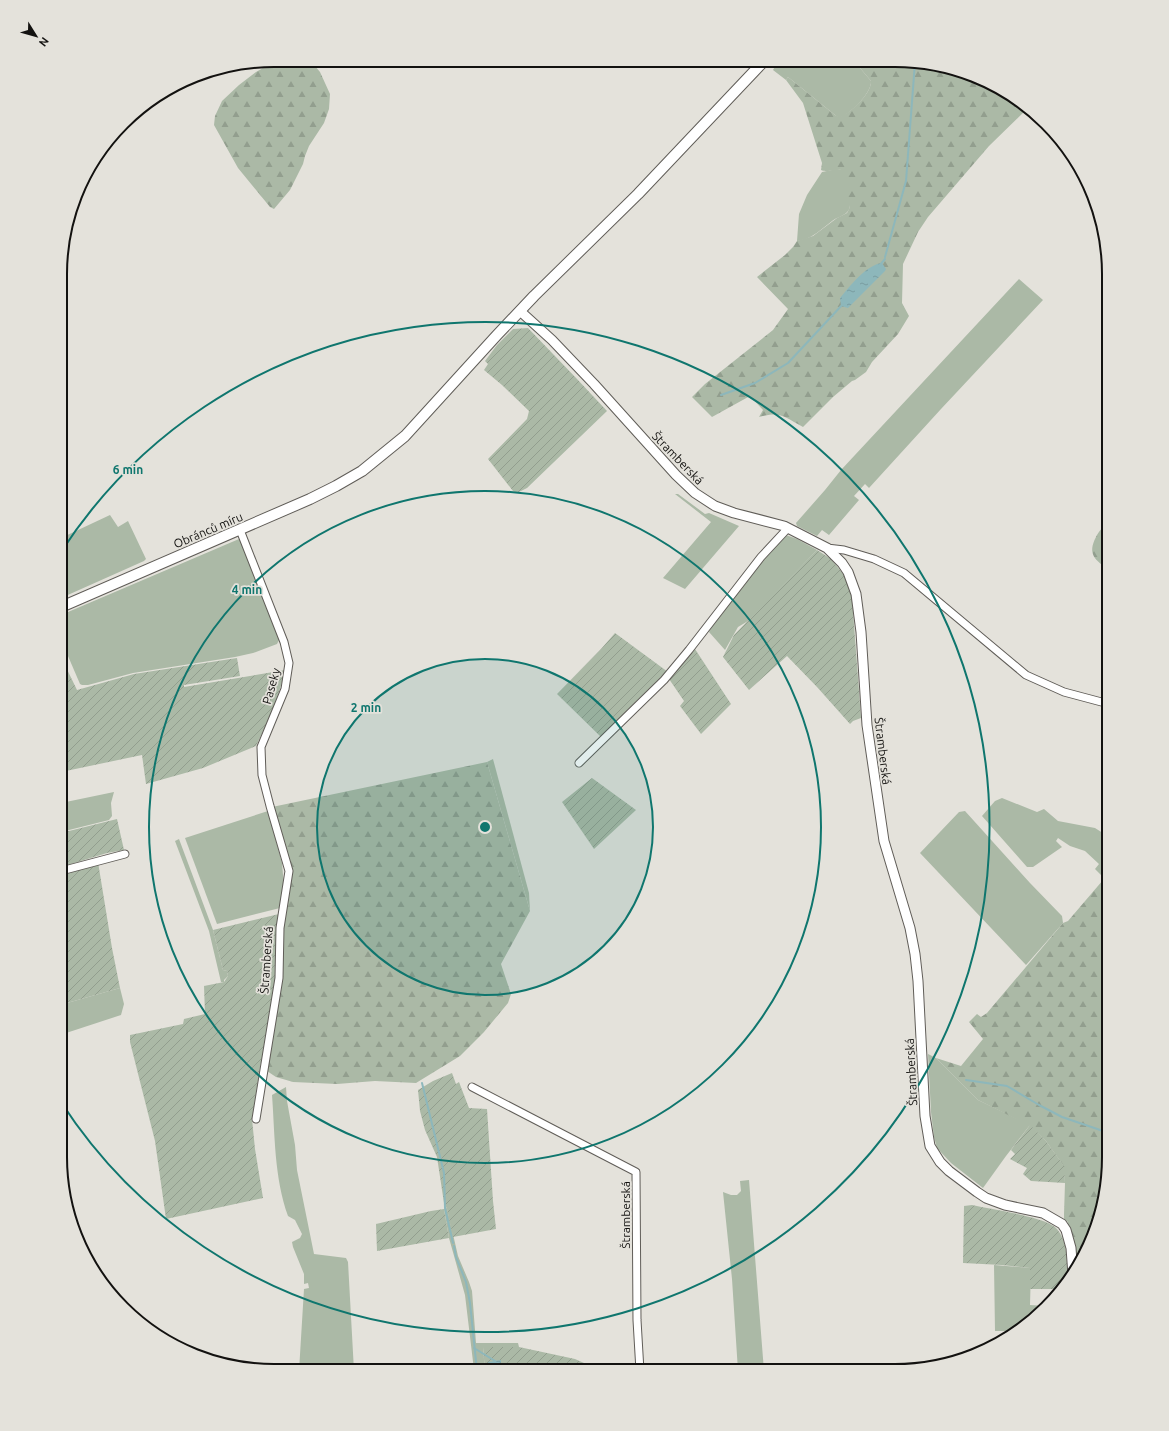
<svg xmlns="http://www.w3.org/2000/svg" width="1169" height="1431" font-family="Ubuntu,sans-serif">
  <defs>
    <pattern id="forest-firs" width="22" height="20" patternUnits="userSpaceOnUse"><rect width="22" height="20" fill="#abb9a6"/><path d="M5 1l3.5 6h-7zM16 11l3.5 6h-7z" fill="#929e8e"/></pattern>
    <pattern id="garden-furrows" width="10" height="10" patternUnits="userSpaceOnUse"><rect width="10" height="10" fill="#abb9a6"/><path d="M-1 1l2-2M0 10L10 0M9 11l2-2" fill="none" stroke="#929e8e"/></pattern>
    <pattern id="water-ripples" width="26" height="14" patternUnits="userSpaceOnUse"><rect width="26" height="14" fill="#8db7bb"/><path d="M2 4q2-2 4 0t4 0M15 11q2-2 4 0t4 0" fill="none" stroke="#799ca0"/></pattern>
  </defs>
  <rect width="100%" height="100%" fill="#e4e2db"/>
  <g fill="#abb9a6">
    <path d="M778,61L855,62L871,81C872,93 850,114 839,118L835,115L788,77L786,80L773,70Z"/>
    <path d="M837,169L842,170L850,203C850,206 850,209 848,211C845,215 839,217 835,219C823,227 812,240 797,241L799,214L807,195L822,172Z"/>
    <polygon points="1019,279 1043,300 941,409 869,488 865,484 854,496 859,500 829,535 822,530 817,536 797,526 796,523 825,490 841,470"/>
    <polygon points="675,494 678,494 705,514 709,513 739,526 685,589 663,578 711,522"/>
    <polygon points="110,515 118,527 128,521 146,559 144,561 61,598 61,538"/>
    <polygon points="786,535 797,539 817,550 765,604 748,621 738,627 725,650 709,632 714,622 765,556"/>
    <polygon points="239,539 241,540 280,638 277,644 253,653 235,657 133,673 88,685 82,685 80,684 65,649 64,647 61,648 61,615"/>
    <polygon points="493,759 529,893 530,911 487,762"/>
    <polygon points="114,792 111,803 112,816 109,820 61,832 61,803"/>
    <polygon points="1002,798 1037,812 1044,809 1058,821 1095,828 1109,837 1109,873 1104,878 1095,869 1099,864 1085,851 1070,846 1058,838 1056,841 1062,847 1033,867 1027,867 982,816 995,801"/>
    <polygon points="268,811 282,863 284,887 280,908 217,924 185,838"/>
    <polygon points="965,811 1030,883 1062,916 1063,923 1026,965 920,853 959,812"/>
    <polygon points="179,839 213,930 223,970 227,971 228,976 224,980 224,982 221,982 209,931 175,841"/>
    <polygon points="120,988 124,1004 121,1015 60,1035 60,1005"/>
    <polygon points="928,1054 936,1058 978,1100 1030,1125 1006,1156 983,1188 951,1163 937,1148 934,1137 931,1112"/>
    <path d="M286,1087L287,1101L295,1145L297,1170L314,1254L346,1258L348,1262L354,1371H299L304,1289L309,1288L308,1283L304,1284V1274L293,1247L292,1242L300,1238L302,1234L295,1220L288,1216C274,1177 275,1135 272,1095Z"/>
    <polygon points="749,1180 764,1371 738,1371 732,1279 723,1192 731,1195 737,1195 741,1191 740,1181"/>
    <polygon points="447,1208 458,1256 469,1282 472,1291 476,1343 518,1343 519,1347 483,1347 485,1371 474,1370 465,1295 449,1238 444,1209"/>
    <polygon points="994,1265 1031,1268 1030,1305 1046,1306 1036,1318 1017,1331 995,1331"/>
  </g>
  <g fill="url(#forest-firs)" fill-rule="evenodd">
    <polygon points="277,60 310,60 320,72 330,94 329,109 324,123 309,146 305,156 303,164 290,190 274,209 270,207 238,168 214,125 215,116 222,101 239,85 256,72"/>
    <path d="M855,62H923L977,76L1014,96L1028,108L989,146L928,217L918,232L903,264L902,303L909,316L898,334L872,362L866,372L855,380L852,381L833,397L803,427C784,417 781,411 759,417L763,410L750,396L712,417L692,397L705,384L773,330L788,309L757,277L785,255L793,247L797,241L813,236L837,218L847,213L850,207L841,170C835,169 827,173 821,170L822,163L803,103L786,80L788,77L835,115L839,117C850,114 872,93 871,81ZM865,290L848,307L840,298Z"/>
    <path d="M1109,523V570C1095,560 1087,554 1096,537C1099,531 1103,526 1109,523Z"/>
    <polygon points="487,762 530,911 501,964 511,994 508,1003 484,1032 460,1056 416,1083 375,1081 337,1084 293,1082 276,1077 267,1071 283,929 292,872 272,807"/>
    <polygon points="1109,873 1109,1171 1098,1226 1078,1266 1074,1242 1067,1226 1068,1222 1064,1219 1064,1214 1065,1183 1063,1165 1046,1141 1030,1126 978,1100 936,1058 961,1066 983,1039 969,1022 977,1014 981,1017 987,1013 1063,923 1068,921"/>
  </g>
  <g fill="url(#garden-furrows)">
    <polygon points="528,328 577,379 607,411 527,488 517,493 513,491 488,459 527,419 529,411 502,385 484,370 488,364 485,361 497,345 513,329"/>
    <polygon points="817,550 831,559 844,575 852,598 861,718 853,721 850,724 817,687 787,656 749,690 723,657 734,635"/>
    <polygon points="615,633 668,672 601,737 557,694 601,649"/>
    <polygon points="695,649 731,704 701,734 680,706 684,701 669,679"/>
    <path d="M237,658L240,676L184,685V687L285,670C279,697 268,721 256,746L203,768L146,784L142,755L61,772V659H62L77,690L134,674Z"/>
    <polygon points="592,778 636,810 594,849 562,802"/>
    <polygon points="117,819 124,850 107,853 61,867 61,833"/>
    <polygon points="98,862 112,948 120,988 60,1005 61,873"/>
    <polygon points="279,914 277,970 271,1016 260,1067 252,1119 255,1149 263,1198 166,1219 155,1141 130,1042 130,1035 183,1024 184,1019 205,1014 204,986 224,982 228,976 227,971 223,970 213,930"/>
    <polygon points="452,1073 456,1084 459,1082 469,1108 487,1109 493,1201 496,1229 453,1237 447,1209 444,1203 437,1157 425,1130 420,1111 418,1090 433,1081"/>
    <polygon points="1030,1125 1046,1141 1064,1166 1065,1183 1031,1181 1023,1174 1027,1168 1010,1159 1015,1154 1011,1150"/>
    <path d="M972,1205C989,1209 1048,1217 1057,1229C1069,1243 1067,1266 1067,1283L1061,1289H1030V1268L1002,1265L963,1263L964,1206Z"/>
    <polygon points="444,1209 449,1238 377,1251 376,1224 431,1211"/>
    <polygon points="483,1347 519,1347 575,1359 602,1371 485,1371"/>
  </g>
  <g fill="url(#water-ripples)">
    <path d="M882,263L886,269L885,271L848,308L841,306L840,298C850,286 866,265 882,263Z"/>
    <polygon points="501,1360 501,1364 508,1371 491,1371 488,1362"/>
  </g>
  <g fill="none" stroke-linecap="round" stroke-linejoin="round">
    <g stroke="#8db7bb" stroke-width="2">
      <polyline points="885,257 906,181 915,62"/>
      <polyline points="880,265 885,259"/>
      <polyline points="721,395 755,383 788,363 843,304"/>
      <polyline points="966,1080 1007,1086 1039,1105 1062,1117 1109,1133"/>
      <polyline points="422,1083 444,1173 445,1208 453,1243"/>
      <polyline points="454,1246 456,1257 466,1282 470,1303 477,1371"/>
      <polyline points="474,1348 495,1361 496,1363"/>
    </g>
    <defs>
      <g id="minor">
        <polyline points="240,530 284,642 289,663 285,689 261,747 262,775 270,806 289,871 280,928 279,978 256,1119"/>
        <polyline points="827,548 844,550 874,559 904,573 1026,675 1064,692 1109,704"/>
        <polyline points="579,763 664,680 689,650 761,557 788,528"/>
        <polyline points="61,871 125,854"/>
        <polyline points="472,1087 636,1172 637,1320 640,1371"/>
      </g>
      <polyline id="tertiary" points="520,311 552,340 594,384 676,475 695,493 715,506 734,513 784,526 827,548 842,563 848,572 856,594 861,632 867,725 884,841 910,928 915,954 918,981 925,1116 930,1146 940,1162 949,1171 977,1192 986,1198 1005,1205 1043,1213 1062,1224 1066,1230 1071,1248 1073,1275"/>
      <polyline id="secondary" points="61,607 310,499 336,486 362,471 405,436 497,335 534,296 638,194 764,61"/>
    </defs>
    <use href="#minor" stroke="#605d58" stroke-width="9"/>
    <use href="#tertiary" stroke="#605d58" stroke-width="11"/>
    <use href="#secondary" stroke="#605d58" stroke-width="12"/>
    <use href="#minor" stroke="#fff" stroke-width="7"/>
    <use href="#tertiary" stroke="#fff" stroke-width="9"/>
    <use href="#secondary" stroke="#fff" stroke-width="10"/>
  </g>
  <circle cx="485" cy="827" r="168" fill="#0f766e" fill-opacity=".12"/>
  <g fill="none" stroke="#0f766e" stroke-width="2">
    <circle cx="485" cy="827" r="168"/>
    <circle cx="485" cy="827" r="336"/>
    <path d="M61 552A505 505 0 1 1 61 1102"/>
  </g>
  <g text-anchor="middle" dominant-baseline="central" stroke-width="3.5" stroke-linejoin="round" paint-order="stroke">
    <g font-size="12" fill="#131210" stroke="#e4e2db">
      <text transform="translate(678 458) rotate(46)">Štramberská</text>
      <text transform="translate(208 530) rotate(-23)">Obránců míru</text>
      <text transform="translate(271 686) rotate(-74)">Paseky</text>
      <text transform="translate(883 751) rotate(83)">Štramberská</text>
      <text transform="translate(266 960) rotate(-86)">Štramberská</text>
      <text transform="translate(911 1072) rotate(-93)">Štramberská</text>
      <text transform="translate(625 1215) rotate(-90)">Štramberská</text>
    </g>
  </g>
  <path d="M0 0H1169V1431H0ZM274 67H895A207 207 0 0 1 1102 274V1157A207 207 0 0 1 895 1364H274A207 207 0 0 1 67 1157V274A207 207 0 0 1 274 67Z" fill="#e4e2db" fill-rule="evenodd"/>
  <path fill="none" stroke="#131210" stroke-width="2" d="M274 67H895A207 207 0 0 1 1102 274V1157A207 207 0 0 1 895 1364H274A207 207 0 0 1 67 1157V274A207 207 0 0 1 274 67Z"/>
  <circle cx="485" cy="827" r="6" fill="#0f766e" stroke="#e4e2db" stroke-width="2"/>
  <g font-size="12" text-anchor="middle" font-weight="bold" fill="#0f766e" stroke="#e4e2db" stroke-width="3.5" stroke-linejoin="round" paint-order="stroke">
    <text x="128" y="474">6 min</text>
    <text x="247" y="594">4 min</text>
    <text x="366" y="712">2 min</text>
  </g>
  <g transform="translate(36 36) rotate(127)" stroke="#e4e2db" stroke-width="3" paint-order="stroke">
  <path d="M0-3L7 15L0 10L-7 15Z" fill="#131210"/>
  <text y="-6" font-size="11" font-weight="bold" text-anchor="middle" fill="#131210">N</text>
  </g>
</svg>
